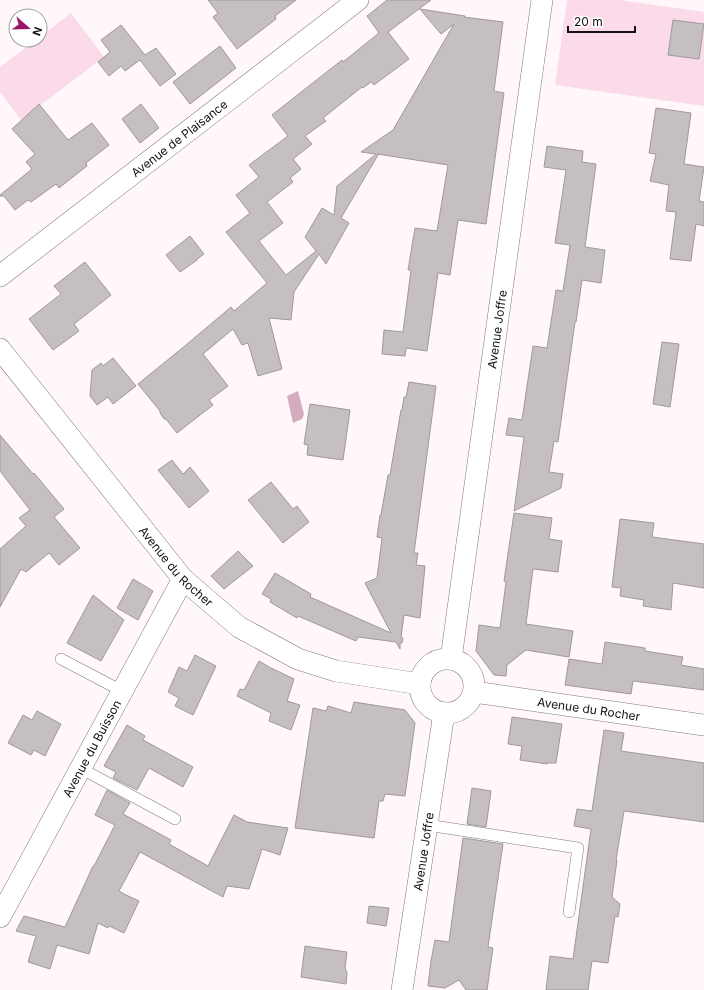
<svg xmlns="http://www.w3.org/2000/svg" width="704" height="990" font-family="Inter,sans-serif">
  <rect width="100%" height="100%" fill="#fff7fa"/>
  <g fill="#fbdbe9">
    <polygon points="567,0 619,0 704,12 704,106 555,85"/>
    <polygon points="71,13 104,57 21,120 0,92 0,67 36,40 40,40 40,37"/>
  </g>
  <polygon fill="#d4acbe" points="298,391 304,414 302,419 293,423 287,396"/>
  <g fill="#c6bfc2" stroke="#9f999b">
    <polygon points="208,0 296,0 275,16 276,19 237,49 213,17 218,13"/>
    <polygon points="387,0 431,0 388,32 409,59 374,85 371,82 363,88 362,87 323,118 326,121 305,136 312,144 293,159 301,169 290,178 293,182 267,202 283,223 259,241 286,275 316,251 305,237 322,208 334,215 337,186 376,154 361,152 393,130 454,24 441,34 420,9 465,16 464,17 503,22 494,91 504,93 486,224 458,220 450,275 438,273 427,351 406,348 405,356 382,354 384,330 403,332 411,270 408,270 415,228 437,231 448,165 377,154 378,155 341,218 349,223 326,264 319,254 294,292 291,320 269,318 282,369 258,376 248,343 242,345 233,329 203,354 228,386 209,400 213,405 177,433 166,419 164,419 160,413 160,411 138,384 186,345 231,307 234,311 267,283 226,232 250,213 236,195 259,177 249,165 288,136 272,115 342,60 343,62 379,33 367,16"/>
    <polygon points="673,20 704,24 699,59 668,55"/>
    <polygon points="121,25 145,55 156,48 176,74 160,86 140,60 125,71 121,66 109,76 98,62 110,52 101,40"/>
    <polygon points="220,46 236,68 190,104 173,82"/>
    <polygon points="39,104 68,140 92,123 109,145 86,163 87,166 59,188 56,184 31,202 28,200 15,210 4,196 0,196 0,195 32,169 26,162 35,154 12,129"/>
    <polygon points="141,104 159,128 140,143 122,119"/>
    <polygon points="656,108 691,113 684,164 704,167 699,201 704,202 704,226 696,224 691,261 670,259 676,212 666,211 669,185 650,181 656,154 649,153"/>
    <polygon points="547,146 583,151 582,162 596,164 585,247 605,250 601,283 582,280 576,322 575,322 558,442 554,441 549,472 563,474 561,488 514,511 524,437 506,435 509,418 522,420 533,346 547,348 556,290 563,291 570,245 555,243 566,170 544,167"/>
    <polygon points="190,236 204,254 197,259 197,260 180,272 166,255"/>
    <polygon points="85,262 111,295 74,324 79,331 53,350 29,319 61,294 54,286"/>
    <polygon points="662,342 679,344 670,407 653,404"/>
    <polygon points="113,358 136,386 113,404 108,397 97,405 90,396 92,370 101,363 103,366"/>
    <polygon points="409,382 436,386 414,553 418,553 416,565 425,566 420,618 404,615 401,637 403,638 402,643 400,643 400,649 396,642 358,637 356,641 298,616 297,618 270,602 271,599 262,594 275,573 311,594 310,597 391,633 365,583 377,578 382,538 377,537 380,515 381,515 388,475 390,475 401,410 402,410 404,397 406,397"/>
    <polygon points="310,404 350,410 343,460 307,455 308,445 304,444"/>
    <polygon points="0,435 33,474 34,473 64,509 54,517 80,548 59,565 49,553 26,572 21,569 0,607 0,549 26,526 19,518 30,510 0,471"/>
    <polygon points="172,460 183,474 190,467 209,491 189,508 158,470"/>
    <polygon points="271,482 293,509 297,506 309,522 283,543 248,500"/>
    <polygon points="514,513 552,518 549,539 562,541 558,572 533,569 526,624 573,631 569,657 526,650 507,665 506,676 494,675 476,651 479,625 500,628 506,582 504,581"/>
    <polygon points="620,519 654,523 652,537 704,544 704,588 673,583 671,610 643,606 644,600 620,596 621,588 612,587"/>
    <polygon points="238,551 253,566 224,589 211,576"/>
    <polygon points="133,579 153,591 138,620 117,608"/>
    <polygon points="93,595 124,620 101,661 67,643"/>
    <polygon points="605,642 645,648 645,651 683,657 681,665 704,669 704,690 633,681 631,694 565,685 569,659 602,664"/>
    <polygon points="195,655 216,666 193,715 175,706 179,698 168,692 179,667 187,671"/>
    <polygon points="259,661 271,668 294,679 287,701 300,705 291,730 269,721 271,713 237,696 240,689 244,690"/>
    <polygon points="354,702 405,710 415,723 405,796 385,794 383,801 379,801 374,838 295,828 313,708 326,711 328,706 351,713"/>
    <polygon points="37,711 61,724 45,756 34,750 31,755 8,743 23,715 32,720"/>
    <polygon points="512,717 562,724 556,763 547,763 547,764 520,760 522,746 508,744"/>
    <polygon points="127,725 145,736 143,740 193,767 183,787 149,768 137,790 113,778 116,772 104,766"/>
    <polygon points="604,730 624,733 621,751 704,763 704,822 624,811 616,860 617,860 612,897 620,904 618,917 615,916 608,963 592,961 588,990 546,990 550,956 573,959 591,829 574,826 577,809 592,811"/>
    <polygon points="472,788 491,791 486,827 467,824"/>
    <polygon points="107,790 130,803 123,814 171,840 169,844 208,866 234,815 247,822 288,828 280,855 262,849 249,889 227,886 223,897 140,852 119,891 124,894 139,901 124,933 109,926 108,928 98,923 89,954 57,945 50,969 28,962 36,936 16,931 24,916 65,927 93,866 94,866 115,825 95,815"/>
    <polygon points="463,838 503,844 488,947 493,948 487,990 466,990 459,980 445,988 428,986 431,961 435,940 449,942"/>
    <polygon points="369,906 389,908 386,926 367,923"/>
    <polygon points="305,946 347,952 345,968 347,973 346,984 301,977"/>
  </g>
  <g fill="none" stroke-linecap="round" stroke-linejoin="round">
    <defs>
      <g id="service">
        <polyline points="61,659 122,691"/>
        <polyline points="80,768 175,819"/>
        <polyline points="427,825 578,848 569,912"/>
      </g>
      <g id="minor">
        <path id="s1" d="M0,276L358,0"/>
        <path id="s2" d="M0,349L183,579L239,627L298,659L336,671L420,684"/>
        <circle cx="447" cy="686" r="27"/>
        <path id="s3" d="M451,659L542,0"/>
        <path id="s4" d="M474,692L704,725"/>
        <path id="s5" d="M0,917L183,579"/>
        <path id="s6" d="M402,990L444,713"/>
      </g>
    </defs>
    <use href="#service" stroke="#807a7c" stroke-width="12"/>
    <use href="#minor" stroke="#807a7c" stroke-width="22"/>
    <use href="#service" stroke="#fff" stroke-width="11"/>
    <use href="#minor" stroke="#fff" stroke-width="21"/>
  </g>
  <g text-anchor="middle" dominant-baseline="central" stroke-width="4" stroke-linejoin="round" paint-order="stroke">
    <g font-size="12" fill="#131112" stroke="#fff">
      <text stroke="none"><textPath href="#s1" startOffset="226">Avenue de Plaisance</textPath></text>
      <text stroke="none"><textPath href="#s3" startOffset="333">Avenue Joffre</textPath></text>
      <text stroke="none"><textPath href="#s2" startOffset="280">Avenue du Rocher</textPath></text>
      <text stroke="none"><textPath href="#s4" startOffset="116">Avenue du Rocher</textPath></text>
      <text stroke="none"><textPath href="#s5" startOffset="192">Avenue du Buisson</textPath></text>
      <text stroke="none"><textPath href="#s6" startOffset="140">Avenue Joffre</textPath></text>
    </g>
  </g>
  <g transform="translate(28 28) rotate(110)"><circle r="19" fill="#ffffff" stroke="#a1a0a0"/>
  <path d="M0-3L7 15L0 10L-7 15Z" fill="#9c1667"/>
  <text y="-6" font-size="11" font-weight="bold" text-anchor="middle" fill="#131112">N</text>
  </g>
  <path d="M568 26v6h67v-6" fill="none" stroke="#131112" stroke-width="2"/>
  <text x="574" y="26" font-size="12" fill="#131112" stroke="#ffffff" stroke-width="3" paint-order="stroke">20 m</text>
</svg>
